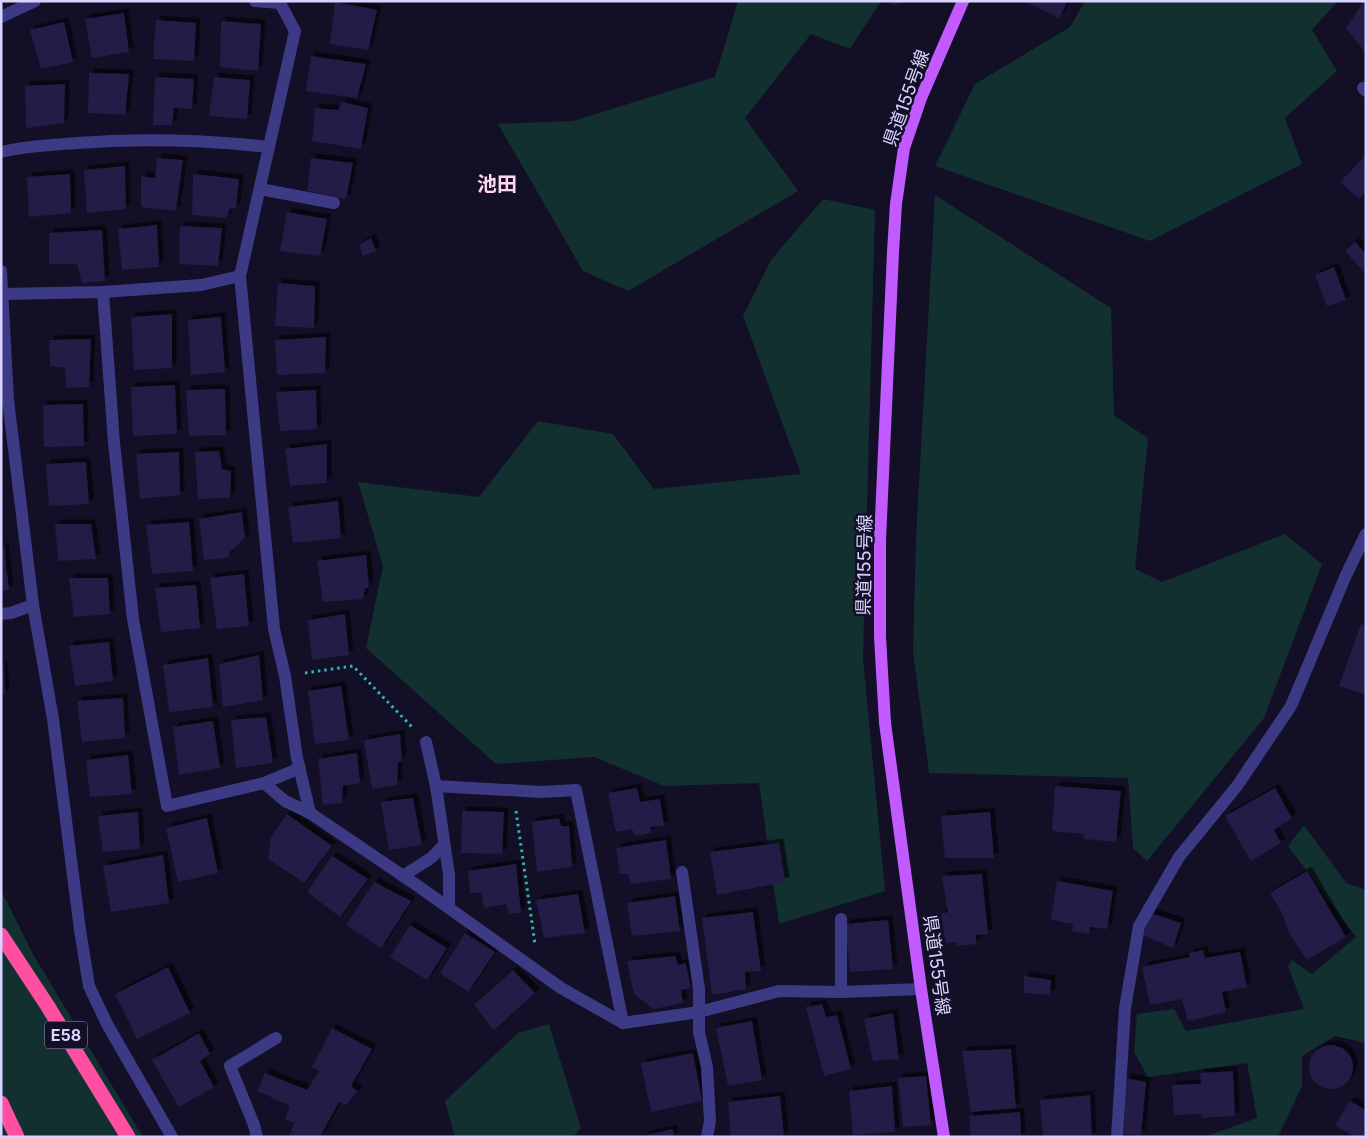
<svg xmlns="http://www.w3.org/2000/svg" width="1367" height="1138" font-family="Inter,'Noto Sans JP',sans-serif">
  <defs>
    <filter id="shadow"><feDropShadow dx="4.5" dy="-4.5" stdDeviation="0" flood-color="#0009"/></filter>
  </defs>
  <rect width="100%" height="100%" fill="#130f26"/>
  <g fill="#12302f">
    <polygon points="738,1 881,1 850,49 811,34 745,118 798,191 628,291 583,271 498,124 573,121 715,77"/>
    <polygon points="1085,1 1338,1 1312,30 1337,71 1285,118 1302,164 1150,241 935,166 975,84 1070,27"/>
    <polygon points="935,195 1111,308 1114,416 1148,438 1135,569 1162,582 1285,534 1322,564 1264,718 1147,861 1133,848 1128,778 929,773 913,651 916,537"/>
    <polygon points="823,199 875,210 863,658 885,891 779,924 759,783 664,786 594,757 496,764 366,648 383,566 358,482 479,497 538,421 613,434 654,489 801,474 743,316 771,260"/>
    <polygon points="1304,825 1346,883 1366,890 1366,1043 1335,1036 1302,1056 1302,1086 1278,1137 1204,1137 1257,1118 1247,1063 1148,1077 1134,1052 1137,1014 1174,1009 1186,1031 1304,1009 1288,966 1292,960 1312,974 1356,937 1288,846"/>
    <polygon points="1,890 34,956 143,1137 1,1137"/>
    <polygon points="549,1024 581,1128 573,1137 455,1137 445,1101 518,1033"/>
  </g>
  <g fill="#241b47" filter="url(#shadow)">
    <polygon points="891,1 905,1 905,2 892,5"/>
    <polygon points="1030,1 1068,1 1059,18 1029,3"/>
    <polygon points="1364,1 1366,1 1366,53 1346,28"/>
    <polygon points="335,2 377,10 368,50 330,44"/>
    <polygon points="124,13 129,52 92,58 85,19"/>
    <polygon points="156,20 196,23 194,61 153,59"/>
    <polygon points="221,21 261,24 258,71 220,67"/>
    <polygon points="64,22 73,62 41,69 30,30"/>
    <polygon points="311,56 366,64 357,98 306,91"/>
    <polygon points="89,73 129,74 125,115 88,113"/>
    <polygon points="155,77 194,79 192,109 174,108 172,125 153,125"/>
    <polygon points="214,77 250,80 247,119 209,116"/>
    <polygon points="65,84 64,123 26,128 25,86"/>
    <polygon points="342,102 368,108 361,149 312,141 315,108 338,110"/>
    <polygon points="1366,155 1366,191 1359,199 1340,182"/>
    <polygon points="157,158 183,160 176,211 141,207 141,176 155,178"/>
    <polygon points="311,158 353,163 346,199 307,191"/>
    <polygon points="125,166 126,209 87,213 84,170"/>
    <polygon points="70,174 71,213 29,217 27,177"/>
    <polygon points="193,174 239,179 236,208 230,209 226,218 192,215"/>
    <polygon points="287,212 327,219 320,256 280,251"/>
    <polygon points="157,225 159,267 122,270 118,229"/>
    <polygon points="180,226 222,228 218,266 179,264"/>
    <polygon points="102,230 105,281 82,283 77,264 49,264 49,233"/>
    <polygon points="371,238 376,251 363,256 359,245"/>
    <polygon points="1355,242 1366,254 1366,271 1364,272 1345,251"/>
    <polygon points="1334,267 1346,300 1327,306 1315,275"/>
    <polygon points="278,283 315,286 314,328 275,326"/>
    <polygon points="172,314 172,368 134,370 131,317"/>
    <polygon points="221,317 225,372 191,375 188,320"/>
    <polygon points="326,337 325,373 277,375 275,340"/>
    <polygon points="91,339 89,387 66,388 65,368 50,366 49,340"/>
    <polygon points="175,385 177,434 133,436 131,387"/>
    <polygon points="225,389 226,435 189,436 186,390"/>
    <polygon points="316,390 317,429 280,431 276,392"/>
    <polygon points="83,404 84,446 44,447 43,405"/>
    <polygon points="327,444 327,483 290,486 285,449"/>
    <polygon points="219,451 222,469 231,471 230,498 198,499 195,452"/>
    <polygon points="179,452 180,495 140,499 136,454"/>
    <polygon points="86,462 89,504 49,506 46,464"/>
    <polygon points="338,501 341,538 293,543 288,507"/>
    <polygon points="242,512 245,538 230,552 227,558 204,560 199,519"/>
    <polygon points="189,522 193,571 152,574 146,525"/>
    <polygon points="55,524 91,524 96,559 58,561"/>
    <polygon points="4,547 9,590 1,591 1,548"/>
    <polygon points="366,555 369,587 365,589 363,599 323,602 317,561"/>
    <polygon points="244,574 249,626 217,629 210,578"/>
    <polygon points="69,578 108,578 110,614 74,617"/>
    <polygon points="196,585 200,628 161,632 155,588"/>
    <polygon points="345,614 349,655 312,660 308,620"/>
    <polygon points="1361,624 1366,626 1366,695 1339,686"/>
    <polygon points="109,642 113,681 75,686 69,646"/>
    <polygon points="259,655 263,700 223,707 219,664"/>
    <polygon points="208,658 213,707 169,712 163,665"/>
    <polygon points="1,665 3,665 5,694 1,695"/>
    <polygon points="341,686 349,740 315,744 308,691"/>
    <polygon points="123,698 125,738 82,742 77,701"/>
    <polygon points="266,717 273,763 236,768 231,720"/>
    <polygon points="213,721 220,768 179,775 173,727"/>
    <polygon points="400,734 402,761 398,762 397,785 372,789 364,740"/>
    <polygon points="357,753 360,783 343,786 342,803 323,805 318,759"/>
    <polygon points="128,755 132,794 90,797 86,760"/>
    <polygon points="1055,786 1121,791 1116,842 1085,839 1083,834 1052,831"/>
    <polygon points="637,788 640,802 660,799 664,826 651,827 651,833 635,836 632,829 616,832 608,793"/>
    <polygon points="1275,788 1292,818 1274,830 1281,843 1251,861 1225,816"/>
    <polygon points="413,798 422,845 389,850 381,802"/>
    <polygon points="462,811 504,812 502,854 461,853"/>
    <polygon points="138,812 140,849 103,852 98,816"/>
    <polygon points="990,812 994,858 945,858 941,816"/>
    <polygon points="287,814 332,846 304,883 268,859 271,837"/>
    <polygon points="207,818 218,873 178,882 166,828"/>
    <polygon points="559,818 561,826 569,826 572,867 537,872 532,822"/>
    <polygon points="666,840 671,879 631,884 628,874 620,874 616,848"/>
    <polygon points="779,843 785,882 717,895 710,852"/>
    <polygon points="163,855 169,903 111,912 103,866"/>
    <polygon points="332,856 368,879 340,917 307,892"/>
    <polygon points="516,864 521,913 509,914 506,904 484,908 481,892 470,894 468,871"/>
    <polygon points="1307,871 1346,937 1307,960 1289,933 1281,911 1270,893"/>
    <polygon points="982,874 988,934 976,935 976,944 958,946 956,942 946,943 941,914 948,912 942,876"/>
    <polygon points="1057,881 1113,891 1107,929 1090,927 1089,934 1072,931 1073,924 1051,920"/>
    <polygon points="374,882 411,901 381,948 346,925"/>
    <polygon points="578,894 585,933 544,938 536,900"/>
    <polygon points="675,896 680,931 632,936 627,903"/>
    <polygon points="753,912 761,971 745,972 746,989 712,995 702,918"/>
    <polygon points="1151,913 1181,923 1173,948 1143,935"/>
    <polygon points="888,920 893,969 850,972 845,924"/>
    <polygon points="410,925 447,948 427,980 390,957"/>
    <polygon points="465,933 495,952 468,992 440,973"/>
    <polygon points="1203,950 1205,958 1240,952 1247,987 1222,992 1226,1012 1188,1021 1182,999 1150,1005 1142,967 1190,957 1189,953"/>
    <polygon points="675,956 678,965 686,963 691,988 681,990 683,1003 654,1009 634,994 627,961"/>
    <polygon points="168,967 190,1013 137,1039 115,994"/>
    <polygon points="513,970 535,993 494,1030 474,1005"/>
    <polygon points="1024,976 1051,980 1050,995 1024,993"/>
    <polygon points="822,1004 826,1017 837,1015 851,1069 824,1076 806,1007"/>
    <polygon points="893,1013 899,1059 873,1061 864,1019"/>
    <polygon points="752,1021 762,1080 728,1086 716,1028"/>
    <polygon points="332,1028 372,1049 351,1086 358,1091 346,1105 339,1102 320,1137 289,1137 294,1123 285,1119 290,1106 258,1091 265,1073 307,1090 319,1071 312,1067"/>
    <polygon points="199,1033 210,1054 200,1061 214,1087 179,1107 152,1060"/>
    <circle cx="1331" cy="1067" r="22"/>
    <polygon points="1011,1049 1016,1108 971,1112 962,1051"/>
    <polygon points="693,1053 702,1101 651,1112 641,1063"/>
    <polygon points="1233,1071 1235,1116 1201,1118 1201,1114 1174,1115 1172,1085 1201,1084 1200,1073"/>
    <polygon points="926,1076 931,1125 903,1127 898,1078"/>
    <polygon points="1126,1078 1146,1082 1141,1135 1124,1134"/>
    <polygon points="892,1086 895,1132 853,1135 849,1091"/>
    <polygon points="1090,1095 1092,1137 1043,1137 1040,1100"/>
    <polygon points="780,1096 784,1137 731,1137 728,1102"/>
    <polygon points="1350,1101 1366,1110 1366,1133 1364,1137 1355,1137 1335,1125"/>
    <polygon points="1020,1112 1021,1137 971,1137 969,1116"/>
    <polygon points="673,1129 674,1137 643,1137 643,1136"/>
  </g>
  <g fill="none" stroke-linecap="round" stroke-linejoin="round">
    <g stroke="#2fb8b0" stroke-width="3" stroke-dasharray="2.5 4" stroke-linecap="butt">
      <polyline points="305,673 353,666 412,727"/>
      <polyline points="516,811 535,944"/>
    </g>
    <g stroke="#3d3a85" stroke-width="12">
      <polyline points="255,1 280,3 295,31 240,276 274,629 285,676 297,758 310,813"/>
      <polyline points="1,17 35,1"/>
      <polyline points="1363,88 1366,91"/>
      <path d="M1,152C26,146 51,145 77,143C141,138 205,140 269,147"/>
      <polyline points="260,189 334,203"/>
      <polyline points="1,271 8,400 33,605 53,719 80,930 89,986 107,1024 172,1137"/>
      <polyline points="103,292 114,443 133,619 167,806 264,783 300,768"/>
      <polyline points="2,294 103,292 201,285 240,276"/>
      <polyline points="1,614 11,613 33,605"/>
      <polyline points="426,742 436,786"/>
      <polyline points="264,783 285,801 310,813 418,886 561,988 623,1023 699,1012 779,991 841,992 921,989"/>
      <polyline points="682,872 699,989 699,1032 707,1067 710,1121 707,1137"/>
      <polyline points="403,876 431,858 444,845"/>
      <polyline points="449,908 449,875 436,786 542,792 576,790 623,1023"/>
      <polyline points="841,919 841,992"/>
      <polyline points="257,1137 254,1125 230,1066 276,1038"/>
      <polyline points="1117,1137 1125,1008 1139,926 1179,857 1237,786 1291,706 1346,575 1366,534"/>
    </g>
    <polyline stroke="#c25bff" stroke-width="12" points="944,1137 921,989 885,723 880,637 880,540 893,252 896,204 904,148 921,98 963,1"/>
    <g stroke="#ff4fa3" stroke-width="15">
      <polyline points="1,935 47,1005 128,1137"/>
      <polyline points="1,1103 17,1137"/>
    </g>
  </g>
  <g text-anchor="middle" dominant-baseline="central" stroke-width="5" stroke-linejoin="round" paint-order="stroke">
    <rect fill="#130f26" stroke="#9e99be" stroke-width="1" x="45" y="1021.5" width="42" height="27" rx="4"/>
    <g font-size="16" font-weight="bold" fill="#d9d4ff">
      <text x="66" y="1035">E58</text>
    </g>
    <g font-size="18" fill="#d9d4ff" stroke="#130f26">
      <text transform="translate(906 98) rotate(-70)">県道155号線</text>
      <text transform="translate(864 565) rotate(-89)">県道155号線</text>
      <text transform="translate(937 965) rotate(82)">県道155号線</text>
    </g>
    <g font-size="20" font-weight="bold" fill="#ffd6f0" stroke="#130f26">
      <text x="497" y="184">池田</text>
    </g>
  </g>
  <rect width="1367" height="1138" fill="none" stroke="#d9d4ff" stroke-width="5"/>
</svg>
